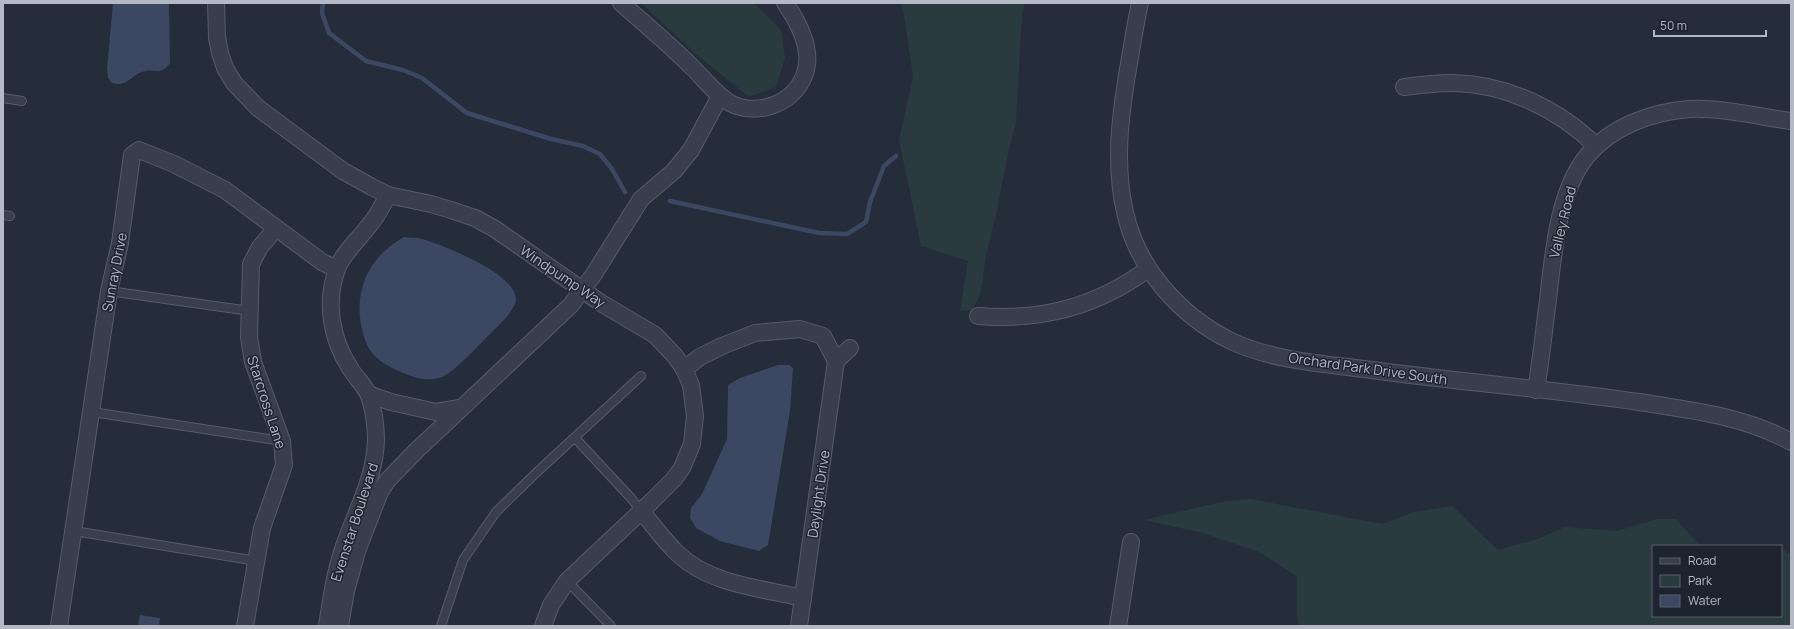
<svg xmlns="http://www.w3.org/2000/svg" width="1794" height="629" font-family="Manrope,sans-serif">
  <rect width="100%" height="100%" fill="#252c3a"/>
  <g fill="#2a3b3f">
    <polygon points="641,3 754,3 781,30 785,58 776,87 749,97 696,54"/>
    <polygon points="900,3 1025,3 1022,14 1016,123 1009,149 997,211 986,255 980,296 972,310 960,311 968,261 921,246 899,140 913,77 903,9"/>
    <polygon points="1251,499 1382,524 1414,512 1452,506 1498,550 1537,539 1565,527 1617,531 1657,519 1676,519 1700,546 1653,546 1653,616 1781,616 1781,549 1791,554 1791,626 1299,626 1297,614 1297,576 1257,551 1203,533 1144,520 1226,501"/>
  </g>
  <g fill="#3c4862">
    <path d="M113,3H169L170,63C160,76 158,69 146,71C131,73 129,88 112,83L108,78L107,69Z"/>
    <path d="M404,237C410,238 416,237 422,239C443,245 515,273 516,299C516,310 497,327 489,335C479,345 453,373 442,377C428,382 416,378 403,373C392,368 381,363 373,354C367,347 364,338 362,329C353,291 369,256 404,237Z"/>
    <polygon points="778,365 789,365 793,368 790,411 768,545 759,551 720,541 696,528 690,518 691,508 702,494 727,439 728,385 740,378"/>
    <polygon points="140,615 160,618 159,626 138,626"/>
  </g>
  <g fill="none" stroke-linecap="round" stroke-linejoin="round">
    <g stroke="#3c4862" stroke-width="4.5">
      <polyline points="323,3 322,13 329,33 366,61 403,70 422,78 467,113 551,139 583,146 600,154 612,169 625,192"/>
      <polyline points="670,201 819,233 847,234 866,222 870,202 884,166 896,156"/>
    </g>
    <defs>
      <g id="lane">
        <polyline points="3,98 22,101"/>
        <polyline points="3,215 10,216"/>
        <polyline points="109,291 250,311"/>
        <polyline points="92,412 282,441"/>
        <polyline points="575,438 631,498 641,511"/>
        <polyline points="74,531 257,561"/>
        <polyline points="567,581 611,626"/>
        <polyline points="441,626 463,560 496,512 536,473 641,376"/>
      </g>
      <g id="street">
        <polyline points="216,3 217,37 220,53 225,68 234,83 258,108 343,171 372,187 388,195 431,204 451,210 475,218 495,229 601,303 655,335 675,356 684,369 691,385 695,416 692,444 682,468 674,479 652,501 567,581 551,605 543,626"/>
        <path d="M621,3C645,24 670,45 693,68C705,80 715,94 730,103C757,117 793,104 804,76C814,52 799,23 785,3"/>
        <path d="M1140,3C1135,25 1132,47 1128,69C1120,117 1114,164 1125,212C1137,268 1180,316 1231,341C1273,361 1326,364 1372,370C1460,382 1550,389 1639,402C1690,410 1745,416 1791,442"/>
        <path d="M1404,87C1420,85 1436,83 1453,83C1506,84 1559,109 1596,146"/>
        <path d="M978,316C1041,321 1096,307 1148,269"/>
        <polyline points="836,361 850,348"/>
        <polyline points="684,369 700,357 722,346 755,333 800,329 823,336 836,361 799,626"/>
        <path d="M1536,390C1541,360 1544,330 1548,300C1553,255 1558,191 1587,156C1612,126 1652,112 1689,109C1718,107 1761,117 1791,121"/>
        <polyline points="368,394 391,402 436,412 460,408"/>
        <path d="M641,511C653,525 664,540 677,553C710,585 761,588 803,598"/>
        <polyline points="59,626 109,291 120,243 132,155 139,150 174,164 225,190 322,262 337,269"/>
        <polyline points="245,626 262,528 284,465 282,441 253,362 249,337 251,264 260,247 276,228"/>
        <path d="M327,626C331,599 335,572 344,546C356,511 375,478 376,440C376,426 373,408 369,395C365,386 355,377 350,368C331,339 325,302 337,269C342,254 361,237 371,223C378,215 383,204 388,195"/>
        <polyline points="340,626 346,591 357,551 380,492 387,481 416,451 571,305 594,274 641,199 674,171 691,150 720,96"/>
        <polyline points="1118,626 1131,542"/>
      </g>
    </defs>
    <use href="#lane" stroke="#565c69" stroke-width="10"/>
    <use href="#street" stroke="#565c69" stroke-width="18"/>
    <use href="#lane" stroke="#383e4b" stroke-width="8"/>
    <use href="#street" stroke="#383e4b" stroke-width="16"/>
  </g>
  <g text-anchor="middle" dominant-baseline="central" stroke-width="3" stroke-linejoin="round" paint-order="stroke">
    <g font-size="14" fill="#b4b9c6" stroke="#1e2330">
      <text transform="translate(1562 222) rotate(-76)">Valley Road</text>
      <text transform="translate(114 272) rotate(-79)">Sunray Drive</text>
      <text transform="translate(563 276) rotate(34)">Windpump Way</text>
      <text transform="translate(1368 368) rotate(8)">Orchard Park Drive South</text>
      <text transform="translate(267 402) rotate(72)">Starcross Lane</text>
      <text transform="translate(818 494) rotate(-82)">Daylight Drive</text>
      <text transform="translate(354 522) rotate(-72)">Evenstar Boulevard</text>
    </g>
  </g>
  <rect width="1794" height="629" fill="none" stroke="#b4b9c6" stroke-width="8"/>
  <rect x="1652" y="545" width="130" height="72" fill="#1e2330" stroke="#5a5f6c"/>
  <rect x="1660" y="558" width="20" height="6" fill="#383e4b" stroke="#5a5f6c"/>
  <text x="1688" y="565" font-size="12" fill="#b4b9c6">Road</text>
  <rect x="1660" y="575" width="20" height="12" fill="#2a3b3f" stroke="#5a5f6c"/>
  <text x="1688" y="585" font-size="12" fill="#b4b9c6">Park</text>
  <rect x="1660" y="595" width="20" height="12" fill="#3c4862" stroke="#5a5f6c"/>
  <text x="1688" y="605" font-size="12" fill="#b4b9c6">Water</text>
  <path d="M1654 30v6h112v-6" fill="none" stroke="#b4b9c6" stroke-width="2"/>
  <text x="1660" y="30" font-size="12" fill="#b4b9c6" stroke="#1e2330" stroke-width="3" paint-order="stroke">50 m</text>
</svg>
